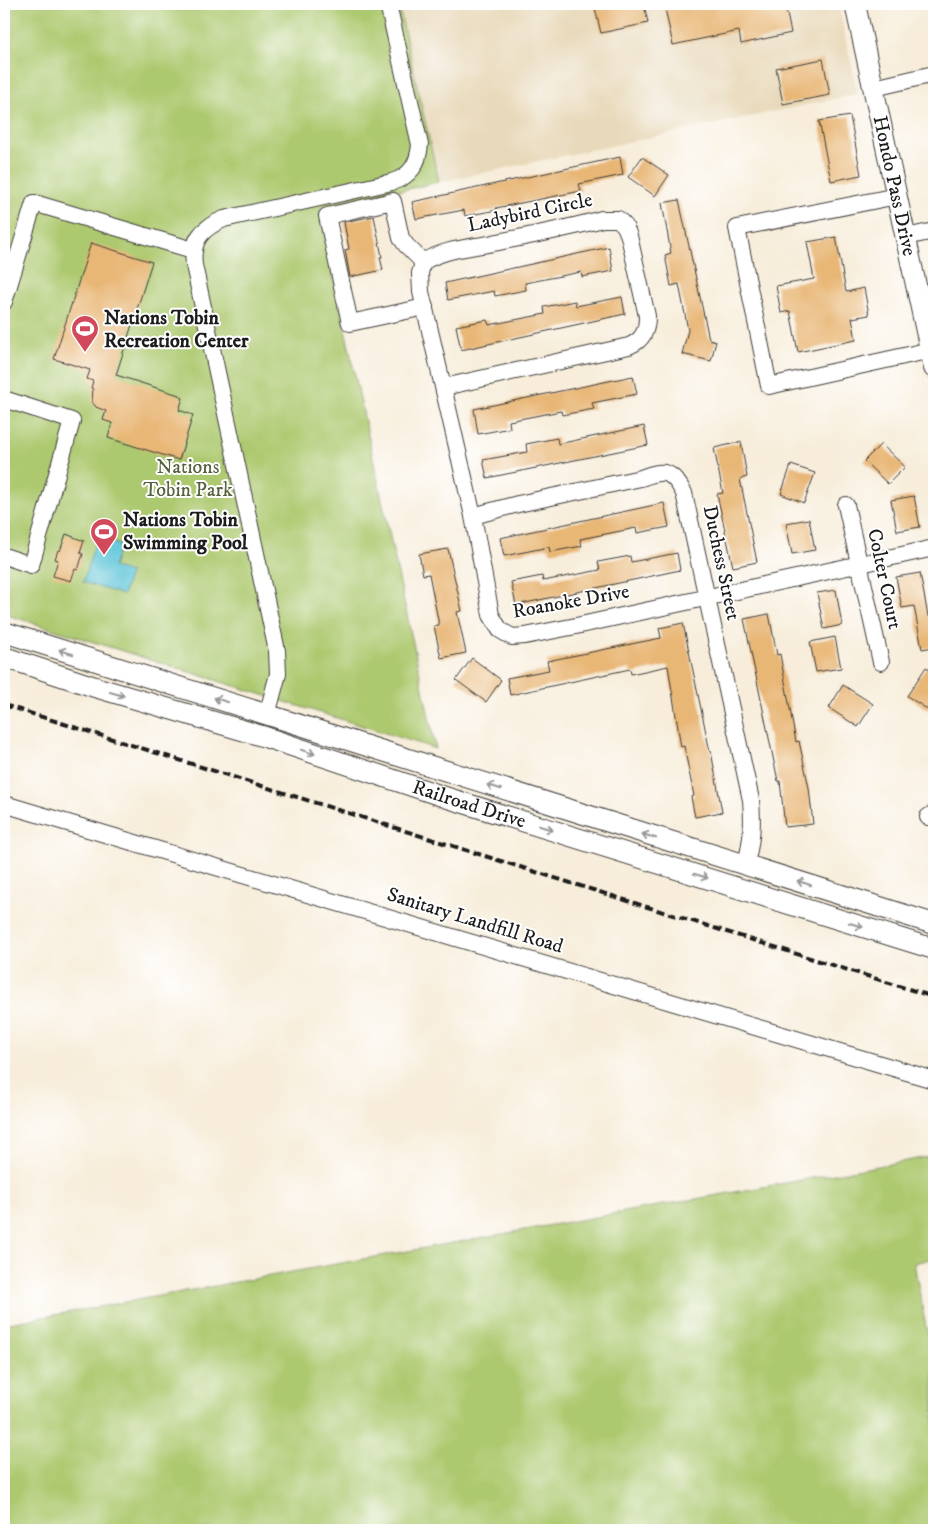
<svg xmlns="http://www.w3.org/2000/svg" width="938" height="1534" font-family="'IM FELL DW Pica',serif">
  <rect width="100%" height="100%" fill="#fff"/>
  <filter id="ink" filterUnits="userSpaceOnUse"><feTurbulence type="fractalNoise" baseFrequency=".02" numOctaves="2"/><feDisplacementMap in="SourceGraphic" scale="10" xChannelSelector="R" yChannelSelector="G"/><feConvolveMatrix kernelMatrix="1 2 1 2 8 2 1 2 1" color-interpolation-filters="sRGB"/></filter>
  <filter id="wash" filterUnits="userSpaceOnUse"><feTurbulence type="fractalNoise" baseFrequency=".0096" numOctaves="4" result="noise"/><feDisplacementMap in="SourceGraphic" scale="20" xChannelSelector="R" yChannelSelector="G"/><feGaussianBlur stdDeviation="1.12" result="paint"/><feColorMatrix in="noise" values="0 0 0 0 0 0 0 0 0 0 0 0 0 0 0 0 0 1.4 0 .05"/><feComposite in="paint" operator="in"/></filter>
  <g filter="url(#wash)">
    <rect width="100%" height="100%" fill="#f7edda"/>
    <polygon fill="#e8d9ba" points="398,4 838,4 858,94 439,182"/>
    <g fill="#adc970" stroke="#647246">
      <polygon points="4,4 398,4 439,182 319,209 436,749 4,614"/>
      <polygon points="934,1156 933,1158 934,1166 934,1258 914,1263 934,1370 934,1530 4,1530 4,1324"/>
    </g>
    <polygon fill="#5bc4d7" stroke="#3c707a" points="97,537 120,545 113,567 130,573 123,595 83,582"/>
    <g id="blocks">
      <g fill="#e8b675">
        <polygon points="594,4 644,4 648,23 601,33"/>
        <polygon points="664,4 785,4 791,33 741,44 739,31 673,45"/>
        <polygon points="823,59 830,95 783,104 776,68"/>
        <polygon points="850,116 861,175 831,181 819,121"/>
        <polygon points="620,157 623,175 579,184 581,191 496,208 497,210 465,216 464,210 416,219 412,202"/>
        <polygon points="642,157 669,175 655,196 628,177"/>
        <polygon points="679,200 709,339 716,341 711,361 682,354 688,330 679,284 671,286 665,255 671,253 662,203"/>
        <polygon points="374,216 382,257 380,257 383,270 350,277 345,250 349,249 344,222"/>
        <polygon points="836,237 846,292 864,288 869,315 852,318 856,340 798,352 790,311 781,313 776,286 814,279 807,242"/>
        <polygon points="91,243 152,262 116,375 179,395 179,396 183,398 179,410 193,415 179,460 108,438 112,423 103,420 106,411 96,407 92,402 93,389 91,388 93,381 87,379 90,370 54,359"/>
        <polygon points="609,247 613,271 582,277 581,272 525,283 526,290 495,296 494,291 448,300 445,283"/>
        <polygon points="622,297 625,314 461,350 456,326 487,320 489,325 545,314 544,307 575,301 576,306"/>
        <polygon points="633,376 637,394 592,403 594,409 562,415 561,411 509,421 510,428 478,434 474,409"/>
        <polygon points="644,426 648,445 487,478 483,460 527,452 526,444 557,438 558,444"/>
        <polygon points="741,442 747,477 740,479 757,562 733,567 717,494 723,493 714,448"/>
        <polygon points="881,444 905,467 888,484 864,461"/>
        <polygon points="791,465 815,473 804,503 781,494"/>
        <polygon points="914,496 920,527 897,531 891,500"/>
        <polygon points="664,503 669,527 637,533 636,528 580,539 582,546 550,552 549,547 504,556 500,538"/>
        <polygon points="809,519 815,550 792,554 786,523"/>
        <polygon points="66,534 84,541 80,553 83,554 78,570 75,569 71,581 53,576 58,560 55,559 58,550 60,551"/>
        <polygon points="448,549 462,611 457,612 466,653 441,658 434,626 439,625 429,574 423,575 419,554"/>
        <polygon points="677,553 680,570 516,605 511,582 542,576 543,581 600,570 598,562 630,556 631,562"/>
        <polygon points="920,573 928,616 934,615 934,647 922,649 914,606 902,608 896,577"/>
        <polygon points="836,590 842,625 824,629 817,593"/>
        <polygon points="769,614 777,655 780,654 796,742 799,741 809,788 813,824 785,827 780,781 778,781 744,619"/>
        <polygon points="683,623 710,752 711,751 722,812 695,817 691,797 694,796 684,746 681,747 668,666 631,674 630,669 510,695 507,678 549,670 547,661 661,638 659,628"/>
        <polygon points="835,637 841,668 816,672 810,642"/>
        <polygon points="472,658 501,680 486,702 456,680"/>
        <polygon points="926,667 934,673 934,704 930,711 907,696"/>
        <polygon points="843,685 873,704 858,727 829,708"/>
      </g>
    </g>
  </g>
  <g filter="url(#ink)">
    <use href="#blocks" fill-opacity="0" stroke="#3d3b38" stroke-width="1"/>
    <g fill="none" stroke-linecap="round" stroke-linejoin="round">
      <defs>
        <g id="minor">
          <polyline points="874,88 934,74"/>
          <polyline points="897,196 737,228 769,386 931,350"/>
          <polyline points="906,237 934,231"/>
          <polyline points="423,262 420,273 421,292 473,516 491,615 500,630 512,637 525,636 576,626 934,548"/>
          <path d="M423,262C444,249 469,248 493,243C529,236 567,229 602,219H618L625,226L629,236L647,316C647,331 643,340 629,346L444,387"/>
          <polyline points="423,262 406,245 401,238 393,201 327,216 350,323 425,307"/>
          <polyline points="4,302 34,203 193,250"/>
          <polyline points="4,399 72,421 31,565 4,556"/>
          <polyline points="846,505 881,662"/>
          <path d="M473,516L518,504L641,478C665,469 671,470 684,493L751,800C753,825 752,839 746,864"/>
          <path d="M267,715L278,674L277,651L194,265C191,240 202,228 224,219L392,182C411,176 418,164 420,145L388,4"/>
          <polyline points="4,804 934,1080"/>
          <polyline points="928,817 934,813"/>
        </g>
        <g id="major">
          <path id="s1" d="M855,4L934,368"/>
          <polyline points="4,632 934,924"/>
          <path id="s2" d="M4,657L98,688L262,736L448,798L934,949"/>
        </g>
      </defs>
      <use href="#minor" stroke="#3d3b38" stroke-width="18"/>
      <use href="#major" stroke="#3d3b38" stroke-width="22"/>
      <use href="#minor" stroke="#fff" stroke-width="16"/>
      <use href="#major" stroke="#fff" stroke-width="20"/>
      <polyline stroke="#1c1c1c" stroke-width="4" stroke-dasharray="8 4" stroke-linecap="butt" points="4,705 934,997"/>
    </g>
    <defs><path id="oneway-shaft" d="M-6 0H5M1.5-3L5.5 0L1.5 3" fill="none" stroke-width="1.6" stroke-linecap="round" stroke-linejoin="round" transform="scale(1.25)"/></defs>
    <g stroke="#999">
      <use href="#oneway-shaft" transform="translate(66 652) rotate(-163)"/>
      <use href="#oneway-shaft" transform="translate(117 694) rotate(16)"/>
      <use href="#oneway-shaft" transform="translate(221 700) rotate(-163)"/>
      <use href="#oneway-shaft" transform="translate(308 752) rotate(18)"/>
      <use href="#oneway-shaft" transform="translate(494 787) rotate(-162)"/>
      <use href="#oneway-shaft" transform="translate(546 828) rotate(17)"/>
      <use href="#oneway-shaft" transform="translate(649 836) rotate(-163)"/>
      <use href="#oneway-shaft" transform="translate(701 876) rotate(17)"/>
      <use href="#oneway-shaft" transform="translate(804 883) rotate(-162)"/>
      <use href="#oneway-shaft" transform="translate(856 925) rotate(17)"/>
    </g>
  </g>
  <defs>
    <symbol id="stadium-pin" viewBox="-11 -11 22 30"><path d="M0 17L-7.5 6A9.5 9.5 0 1 1 7.5 6Z" fill="#d1495b" stroke="#fff"/><path d="M0-5a6.5 5 0 1 0 0 10a6.5 5 0 1 0 0-10ZM-3.5-1.8h7v3.6h-7Z" fill="#fff"/></symbol>
  </defs>
  <g fill-rule="evenodd">
    <use href="#stadium-pin" x="69" y="313" width="32" height="43"/>
    <use href="#stadium-pin" x="88" y="516" width="32" height="43"/>
  </g>
  <g text-anchor="middle" dominant-baseline="central" stroke-width="4" stroke-linejoin="round" paint-order="stroke">
    <g font-size="20" fill="#1c1c1c" stroke="#fff">
      <text stroke="none"><textPath href="#s1" startOffset="186">Hondo Pass Drive</textPath></text>
      <text transform="translate(530 213) rotate(-12)">Ladybird Circle</text>
      <text transform="translate(721 563) rotate(78)">Duchess Street</text>
      <text transform="translate(884 579) rotate(78)">Colter Court</text>
      <text transform="translate(571 602) rotate(-10)">Roanoke Drive</text>
      <text stroke="none"><textPath href="#s2" startOffset="488">Railroad Drive</textPath></text>
      <text transform="translate(475 921) rotate(17)">Sanitary Landfill Road</text>
    </g>
    <g font-size="20" font-weight="bold" fill="#1c1c1c" stroke="#fff" text-anchor="start">
      <text x="104" y="318">Nations Tobin<tspan x="104" dy="23">Recreation Center</tspan></text>
      <text x="123" y="520">Nations Tobin<tspan x="123" dy="23">Swimming Pool</tspan></text>
    </g>
    <g font-size="20" fill="#56613e" stroke="#fff">
      <text x="188" y="467">Nations<tspan x="188" dy="23">Tobin Park</tspan></text>
    </g>
  </g>
  <rect width="938" height="1534" fill="none" stroke="#fff" stroke-width="20"/>
</svg>
